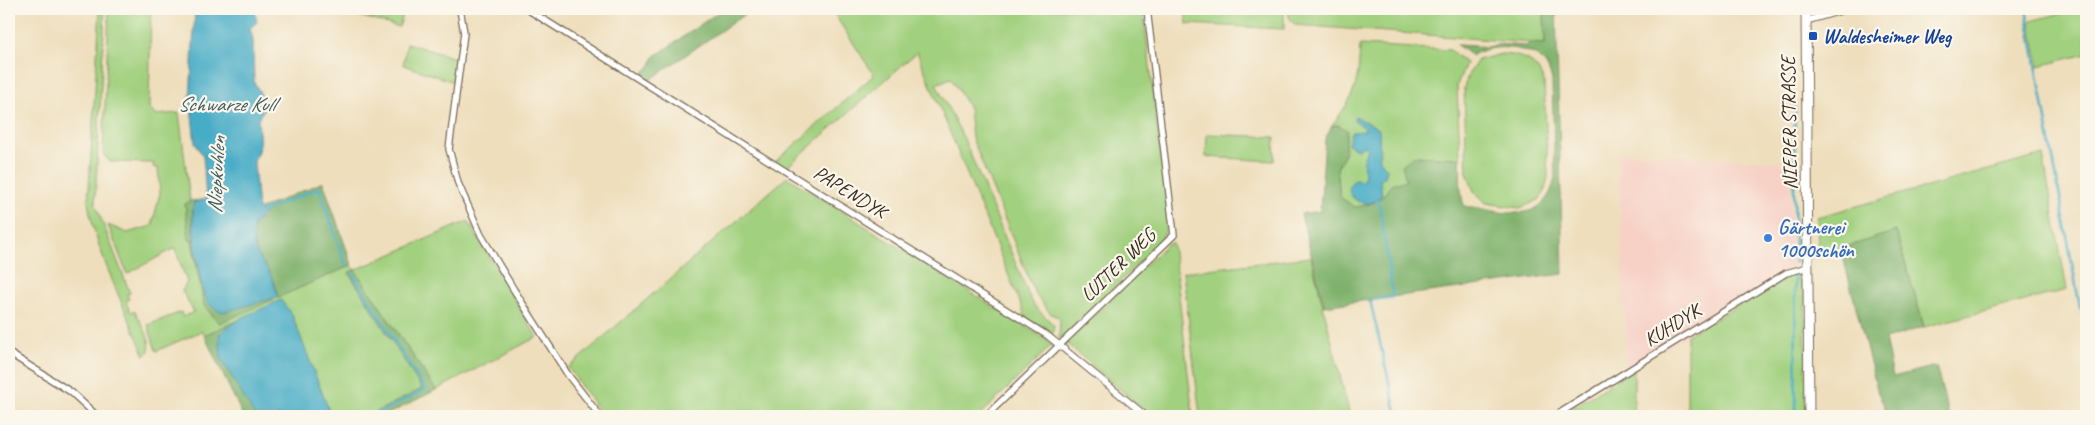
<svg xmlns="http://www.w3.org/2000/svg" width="2095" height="425" font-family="Caveat,sans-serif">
  <rect width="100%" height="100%" fill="#fbf7ec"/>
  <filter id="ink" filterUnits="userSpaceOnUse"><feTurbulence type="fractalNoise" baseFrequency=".02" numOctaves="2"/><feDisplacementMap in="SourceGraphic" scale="10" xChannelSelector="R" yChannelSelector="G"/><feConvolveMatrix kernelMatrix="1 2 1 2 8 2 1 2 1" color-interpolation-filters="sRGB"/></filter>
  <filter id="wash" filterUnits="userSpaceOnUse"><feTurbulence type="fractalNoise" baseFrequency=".0096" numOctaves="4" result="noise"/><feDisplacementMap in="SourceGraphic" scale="20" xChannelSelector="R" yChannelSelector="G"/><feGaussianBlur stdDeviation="1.12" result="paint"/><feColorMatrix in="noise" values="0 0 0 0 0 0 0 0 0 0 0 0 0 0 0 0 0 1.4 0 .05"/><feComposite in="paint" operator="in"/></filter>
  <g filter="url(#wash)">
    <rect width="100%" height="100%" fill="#eedebc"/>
    <polygon fill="#f7d1c6" points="1618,152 1791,163 1791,270 1627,372"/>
    <g fill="#a1d07e" stroke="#6e7d4e">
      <path d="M100,9H105L95,203L130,293L127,294L129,300L126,301L130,312L135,311C140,324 158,344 145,356C126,311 95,249 88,202Z"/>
      <polygon points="109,9 151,9 149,108 155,115 179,113 190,201 185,204 204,306 219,323 352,265 355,270 468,221 537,337 436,390 355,270 349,273 423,389 368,416 336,416 334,412 330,413 292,315 271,306 204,335 202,331 156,351 148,325 181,312 183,317 194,312 182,291 187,282 175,248 127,274 108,225 127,233 152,226 160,193 158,168 153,167 154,163 110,162 103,154"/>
      <polygon points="361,9 380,9 403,15 399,27 359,16"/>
      <polygon points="831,9 1143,9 1168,212 1168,224 1160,243 1061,339 1059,338 1060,318 1051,314 1035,294 972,138 969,108 951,78 936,84 964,139 1030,298 1036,308 1054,325 1052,336 1027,320 917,52 786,168 775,162 874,75"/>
      <polygon points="1185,9 1284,9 1284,29 1187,24"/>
      <polygon points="1289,9 1544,9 1545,44 1295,25 1289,17"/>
      <polygon points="2078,9 2086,9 2086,54 2039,66 2030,21"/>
      <polygon points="407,43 458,59 454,82 403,65"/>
      <path d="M1360,45L1450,50L1466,63L1457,85L1460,158L1413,156L1406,181L1391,184C1382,201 1373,205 1354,207L1340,197L1337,168L1344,155L1346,130L1338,125L1332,126C1356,93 1358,86 1360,45Z"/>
      <path d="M1501,54C1523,55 1537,61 1544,82L1548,177L1544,193L1539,200L1520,208L1486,203L1474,191L1467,173L1464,88L1468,75L1478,60Z"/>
      <polygon points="1207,134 1275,137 1274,161 1206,157"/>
      <polygon points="2043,155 2067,290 1924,327 1896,231 1818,256 1817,217"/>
      <polygon points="787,177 1053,344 979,416 603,416 568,368"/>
      <polygon points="1172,243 1174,253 1193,416 1151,416 1066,343 1167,244"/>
      <polygon points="1311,257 1350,416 1200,416 1183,272"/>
      <polygon points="1802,272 1805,275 1806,416 1687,416 1687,335 1793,274"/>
      <polygon points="1634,369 1634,416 1559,416"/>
    </g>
    <g fill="#80b26d" stroke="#5e6e46">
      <polygon points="723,9 752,9 647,82 639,77 651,65 654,57"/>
      <path d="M1544,9H1556L1563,274L1324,306L1301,214L1320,211L1325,139L1332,126L1338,125L1347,130L1344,155L1337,168L1340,197L1354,207C1373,205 1382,201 1391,184L1406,181L1402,165L1414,156L1460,158C1461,175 1459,190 1464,206C1469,208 1474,206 1479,208C1513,216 1547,220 1555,177L1552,80C1550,72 1547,64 1541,59C1526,46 1488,43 1472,56L1457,45L1493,47L1497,44L1526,46L1530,43L1545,44Z"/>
      <path d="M323,182L352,265L220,323L204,306L192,239L189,240L185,204L190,201L203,200L194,202C188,226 199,277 207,301L269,300L270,275C257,255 252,248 254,224L265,215L258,210Z"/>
      <polygon points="1896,231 1924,327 1885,339 1893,377 1936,366 1949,416 1889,416 1878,393 1841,249"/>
      <polygon points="355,270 436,390 384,416 368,416 422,389 349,272"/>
      <polygon points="237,321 219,334 255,416 243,416 204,335"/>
    </g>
    <g fill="#47acc6" stroke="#416b72">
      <path d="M195,9H254L257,22L250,28L253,40L254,82L263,98L264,109L258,119L260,145L254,162L258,209L265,212L254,224C251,253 258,252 270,274C274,281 276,289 278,297L224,312C216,311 210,307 206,299C199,284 190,219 194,202L206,199L203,156L195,143L190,98Z"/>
      <path d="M1355,116L1379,129L1380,160L1387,169L1385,177L1380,179L1382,195C1379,198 1374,202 1371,203C1358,205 1346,196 1350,184L1355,180L1362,181L1365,176L1363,162L1367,148L1365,145L1357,149L1348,144L1351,132L1365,131V128L1354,120Z"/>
      <polygon points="281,300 292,315 330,413 334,412 336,416 255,416 221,359 219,334 241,318"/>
    </g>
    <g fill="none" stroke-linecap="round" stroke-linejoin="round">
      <g stroke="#47acc6" stroke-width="2.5">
        <polyline points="2026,9 2080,308"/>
        <polyline points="1794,178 1795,105"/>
        <polyline points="1794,184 1795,263"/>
        <polyline points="1375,197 1380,207 1393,297 1370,300 1397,416"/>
        <polyline points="262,212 319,188 346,266"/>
        <polyline points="353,274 425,390 373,416"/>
        <polyline points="1795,275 1796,416"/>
        <polyline points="2081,313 2086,312"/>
      </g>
    </g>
  </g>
  <g filter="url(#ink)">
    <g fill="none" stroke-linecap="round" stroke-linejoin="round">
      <defs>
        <g id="street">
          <polyline points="460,9 464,33 449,149 458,183 481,235 514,290 568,375 600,416"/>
          <polyline points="527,9 1048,336 1146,416"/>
          <polyline points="1806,21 1847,9"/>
          <polyline points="9,353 71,392 97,416"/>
          <polyline points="986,416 1174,235 1147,9"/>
          <polyline points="1555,416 1786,273 1808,267"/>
        </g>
        <polyline id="secondary" points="1806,9 1809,416"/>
      </defs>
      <use href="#street" stroke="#7a6955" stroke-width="8"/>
      <use href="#secondary" stroke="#7a6955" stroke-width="11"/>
      <use href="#street" stroke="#fff" stroke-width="5.5"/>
      <use href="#secondary" stroke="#fff" stroke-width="9"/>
    </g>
  </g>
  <rect fill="#1a4fb4" stroke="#fbf7ec" stroke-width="2" x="1808" y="31" width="10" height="10" rx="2.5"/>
  <circle fill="#3f7fe0" stroke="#fbf7ec" stroke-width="2" cx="1768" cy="238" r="5"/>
  <g text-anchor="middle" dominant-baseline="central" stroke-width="4.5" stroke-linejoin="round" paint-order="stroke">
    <g font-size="20" font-weight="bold" fill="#164399" stroke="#fbf7ec" text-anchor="start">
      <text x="1823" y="36">Waldesheimer Weg</text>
    </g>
    <g font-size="20" fill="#3b2a1e" stroke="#fbf7ec">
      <text transform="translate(1789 123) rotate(-91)">NIEPER STRASSE</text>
      <text transform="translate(850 192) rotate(32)">PAPENDYK</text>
      <text transform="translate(1118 265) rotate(-44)">LUITER WEG</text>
      <text transform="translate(1672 325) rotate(-32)">KUHDYK</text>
    </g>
    <g font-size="20" font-weight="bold" fill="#366cbe" stroke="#fbf7ec" text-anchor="start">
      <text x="1778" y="227">Gärtnerei<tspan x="1778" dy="23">1000schön</tspan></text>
    </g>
    <g font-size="21" font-style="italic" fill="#405e61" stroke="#fbf7ec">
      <text x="226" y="104">Schwarze Kull</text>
      <text transform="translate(216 175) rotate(-87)">Niepkuhlen</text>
    </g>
  </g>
  <rect width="2095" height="425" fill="none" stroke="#fbf7ec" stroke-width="30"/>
</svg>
